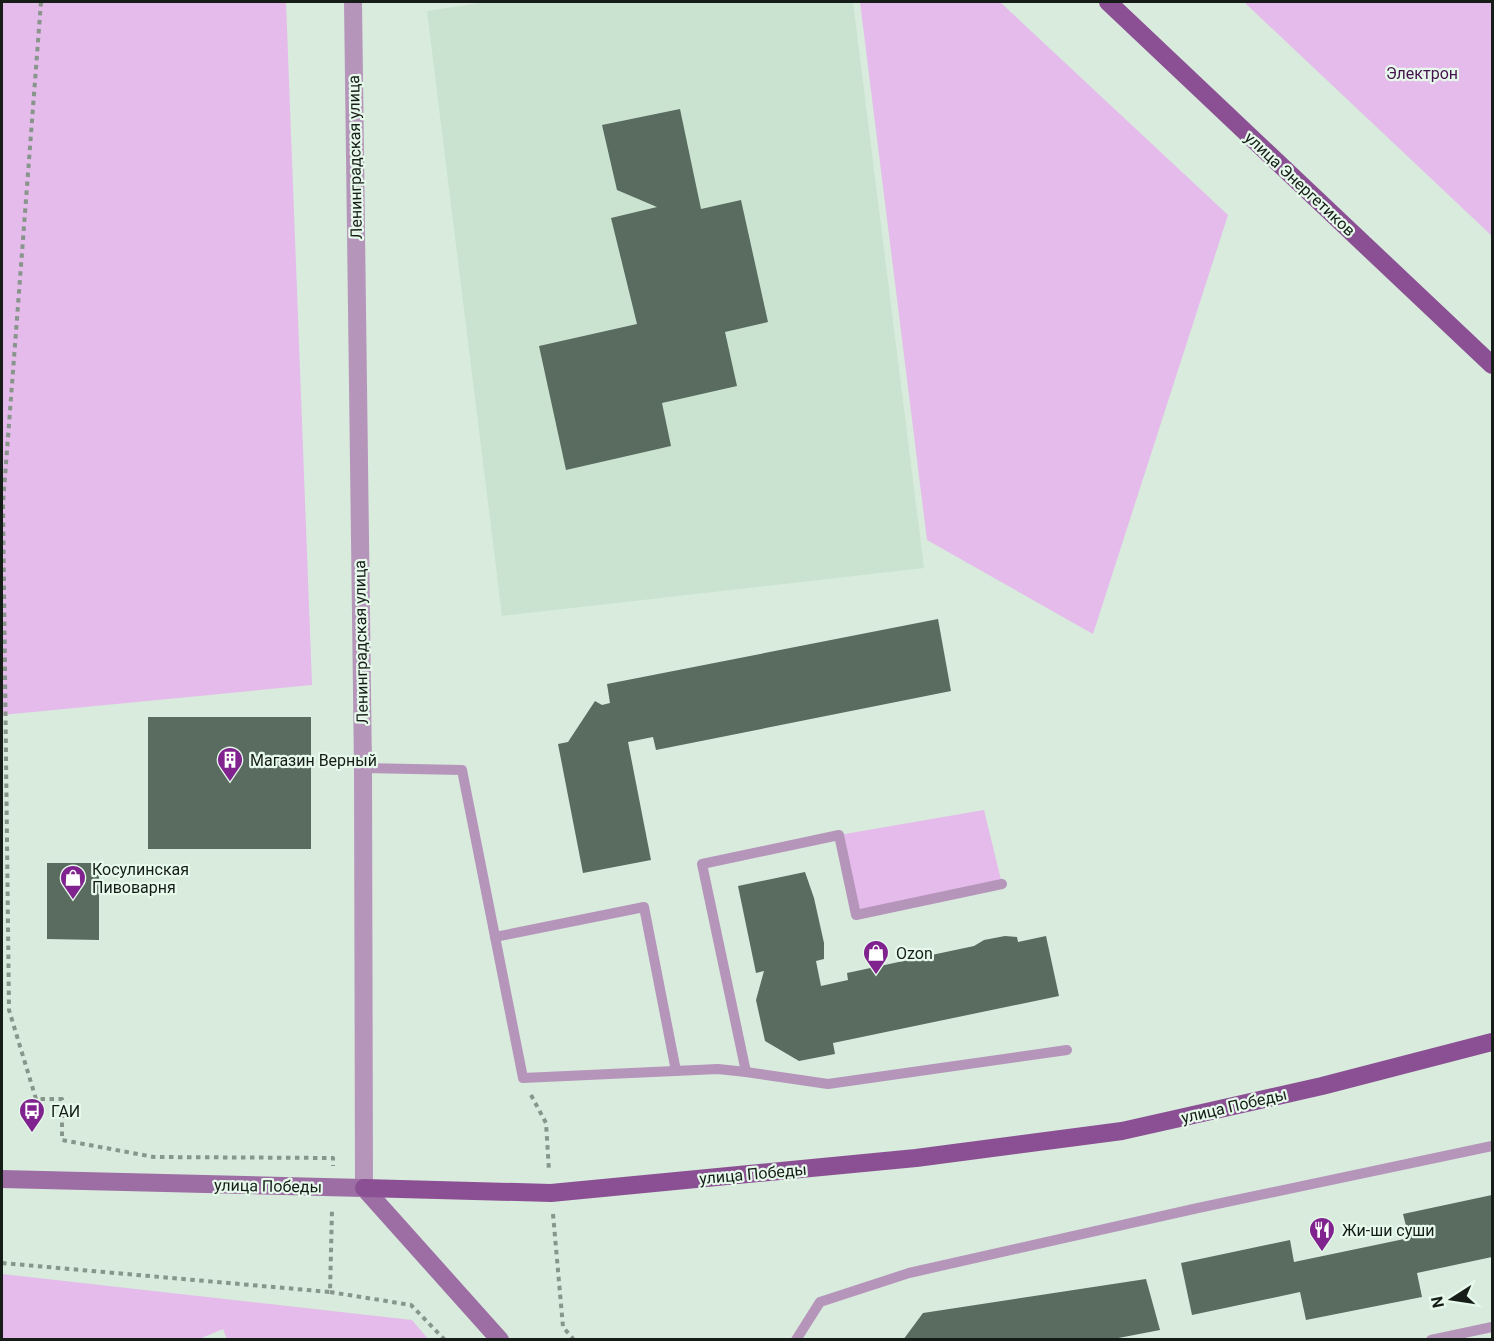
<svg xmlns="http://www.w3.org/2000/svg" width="1494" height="1341" font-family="Roboto,sans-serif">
  <rect width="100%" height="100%" fill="#d8ebdd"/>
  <polygon fill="#c9e3d0" points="487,2 853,2 924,568 502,616 427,11"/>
  <g fill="#e4bbea">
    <polygon points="2,2 286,2 312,685 2,715"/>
    <polygon points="860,2 1000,2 1228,215 1093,634 927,540"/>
    <polygon points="1244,2 1492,2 1492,236"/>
    <polygon points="984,810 1002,884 861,914 839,835"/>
    <polygon points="2,1274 412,1320 428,1339 227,1339 223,1329 197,1340 2,1339"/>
  </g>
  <g fill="#5a6b5f">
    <polygon points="680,109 701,209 741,200 768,322 725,332 737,386 662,403 671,446 566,470 539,346 637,324 611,218 657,207 617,190 602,125"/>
    <polygon points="938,619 951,691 656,750 653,737 628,742 651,860 583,873 558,744 568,742 595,701 602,705 610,703 607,684"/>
    <rect x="148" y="717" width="163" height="132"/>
    <polygon points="47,863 99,863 99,940 47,939"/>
    <polygon points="805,872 814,898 824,943 824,959 816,961 821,986 848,980 847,973 974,946 984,940 1005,936 1017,937 1018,942 1046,936 1059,996 833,1043 835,1054 799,1061 765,1041 756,1000 764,971 756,973 738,886"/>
    <polygon points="1492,1195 1492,1257 1417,1273 1422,1297 1306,1320 1300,1292 1192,1315 1181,1263 1290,1240 1294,1262 1409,1238 1403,1214"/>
    <polygon points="1146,1279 1160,1330 1108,1340 903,1340 923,1313"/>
  </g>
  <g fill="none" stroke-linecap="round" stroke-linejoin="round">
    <g stroke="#87958b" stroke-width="4" stroke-dasharray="4.5 4.5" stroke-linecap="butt">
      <polyline points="41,2 3,503 9,1010 36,1099 62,1099 62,1140 154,1157 333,1158 333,1166"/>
      <polyline points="531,1095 546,1123 549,1171"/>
      <polyline points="553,1214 563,1327 574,1340"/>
      <polyline points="2,1263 330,1292 332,1210"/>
      <polyline points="330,1292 411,1305 445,1340"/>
    </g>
    <g stroke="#b695bb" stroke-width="10">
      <polyline points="363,768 462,770 523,1078 718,1069 746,1072 828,1084 1067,1050"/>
      <polyline points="495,937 644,907 676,1071"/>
      <polyline points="746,1072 702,864 839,835 856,915 1002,884"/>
      <polyline points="796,1340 820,1302 909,1273 1198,1208 1492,1146"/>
      <polyline points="1431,1340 1492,1327"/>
    </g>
    <polyline stroke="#b695bb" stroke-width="18" points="353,2 363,768 364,1188"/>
    <polyline stroke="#9d6ea4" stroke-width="18" points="2,1179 364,1188 500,1340"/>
    <g stroke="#8b5094" stroke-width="18">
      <polyline points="1108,2 1492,365"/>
      <polyline points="364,1188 551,1193 916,1158 1122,1131 1322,1086 1492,1042"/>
    </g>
  </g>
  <defs>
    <symbol id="building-pin" viewBox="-11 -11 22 30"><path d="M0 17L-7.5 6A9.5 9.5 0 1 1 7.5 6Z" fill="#81238f" stroke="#e6f9eb"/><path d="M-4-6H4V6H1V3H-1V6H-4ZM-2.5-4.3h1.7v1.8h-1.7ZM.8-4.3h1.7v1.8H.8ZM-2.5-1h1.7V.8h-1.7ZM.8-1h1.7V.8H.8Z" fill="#fff"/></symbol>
    <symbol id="shop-pin" viewBox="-11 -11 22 30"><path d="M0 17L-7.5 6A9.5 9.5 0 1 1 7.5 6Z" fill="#81238f" stroke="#e6f9eb"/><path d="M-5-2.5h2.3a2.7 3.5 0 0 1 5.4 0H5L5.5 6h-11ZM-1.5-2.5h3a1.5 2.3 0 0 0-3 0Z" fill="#fff"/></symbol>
    <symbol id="bus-pin" viewBox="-11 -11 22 30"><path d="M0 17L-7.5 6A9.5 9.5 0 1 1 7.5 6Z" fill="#81238f" stroke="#e6f9eb"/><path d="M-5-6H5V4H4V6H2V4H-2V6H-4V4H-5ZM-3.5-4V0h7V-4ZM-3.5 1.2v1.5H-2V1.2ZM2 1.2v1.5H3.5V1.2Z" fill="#fff"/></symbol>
    <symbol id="restaurant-pin" viewBox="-11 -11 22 30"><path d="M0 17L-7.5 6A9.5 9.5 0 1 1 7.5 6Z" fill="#81238f" stroke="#e6f9eb"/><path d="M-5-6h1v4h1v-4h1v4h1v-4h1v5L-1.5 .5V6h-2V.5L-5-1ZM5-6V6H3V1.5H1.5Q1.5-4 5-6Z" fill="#fff"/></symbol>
  </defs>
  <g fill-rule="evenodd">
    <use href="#building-pin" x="215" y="745" width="30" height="40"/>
    <use href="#shop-pin" x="58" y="863" width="30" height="40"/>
    <use href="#shop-pin" x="861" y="938" width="30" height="40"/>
    <use href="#bus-pin" x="17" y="1096" width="30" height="40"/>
    <use href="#restaurant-pin" x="1307" y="1215" width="30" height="40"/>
  </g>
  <g text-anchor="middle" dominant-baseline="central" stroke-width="4.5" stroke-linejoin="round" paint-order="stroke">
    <g font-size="16" fill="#46124e" stroke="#e6f9eb">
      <text x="1422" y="73">Электрон</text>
    </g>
    <g font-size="16" fill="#161d18" stroke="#e6f9eb">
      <text transform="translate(355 157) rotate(-91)">Ленинградская улица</text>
      <text transform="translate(1300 184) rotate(43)">улица Энергетиков</text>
      <text transform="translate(361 642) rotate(-91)">Ленинградская улица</text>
      <text transform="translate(1234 1106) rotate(-13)">улица Победы</text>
      <text transform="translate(753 1174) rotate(-5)">улица Победы</text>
      <text transform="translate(268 1186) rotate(1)">улица Победы</text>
    </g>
    <g font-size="16" fill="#161d18" stroke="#e6f9eb" text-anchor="start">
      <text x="250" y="760">Магазин Верный</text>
      <text x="92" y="869">Косулинская<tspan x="92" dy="18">Пивоварня</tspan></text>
      <text x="896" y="953">Ozon</text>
      <text x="51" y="1111">ГАИ</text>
      <text x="1342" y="1230">Жи-ши суши</text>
    </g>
  </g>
  <rect width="1494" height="1341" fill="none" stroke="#161d18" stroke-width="6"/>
  <g transform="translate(1452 1299) rotate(258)" stroke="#e6f9eb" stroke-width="4.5" paint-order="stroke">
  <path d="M0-4.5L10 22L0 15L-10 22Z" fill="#161d18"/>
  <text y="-9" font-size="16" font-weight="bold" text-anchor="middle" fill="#161d18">N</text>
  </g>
</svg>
